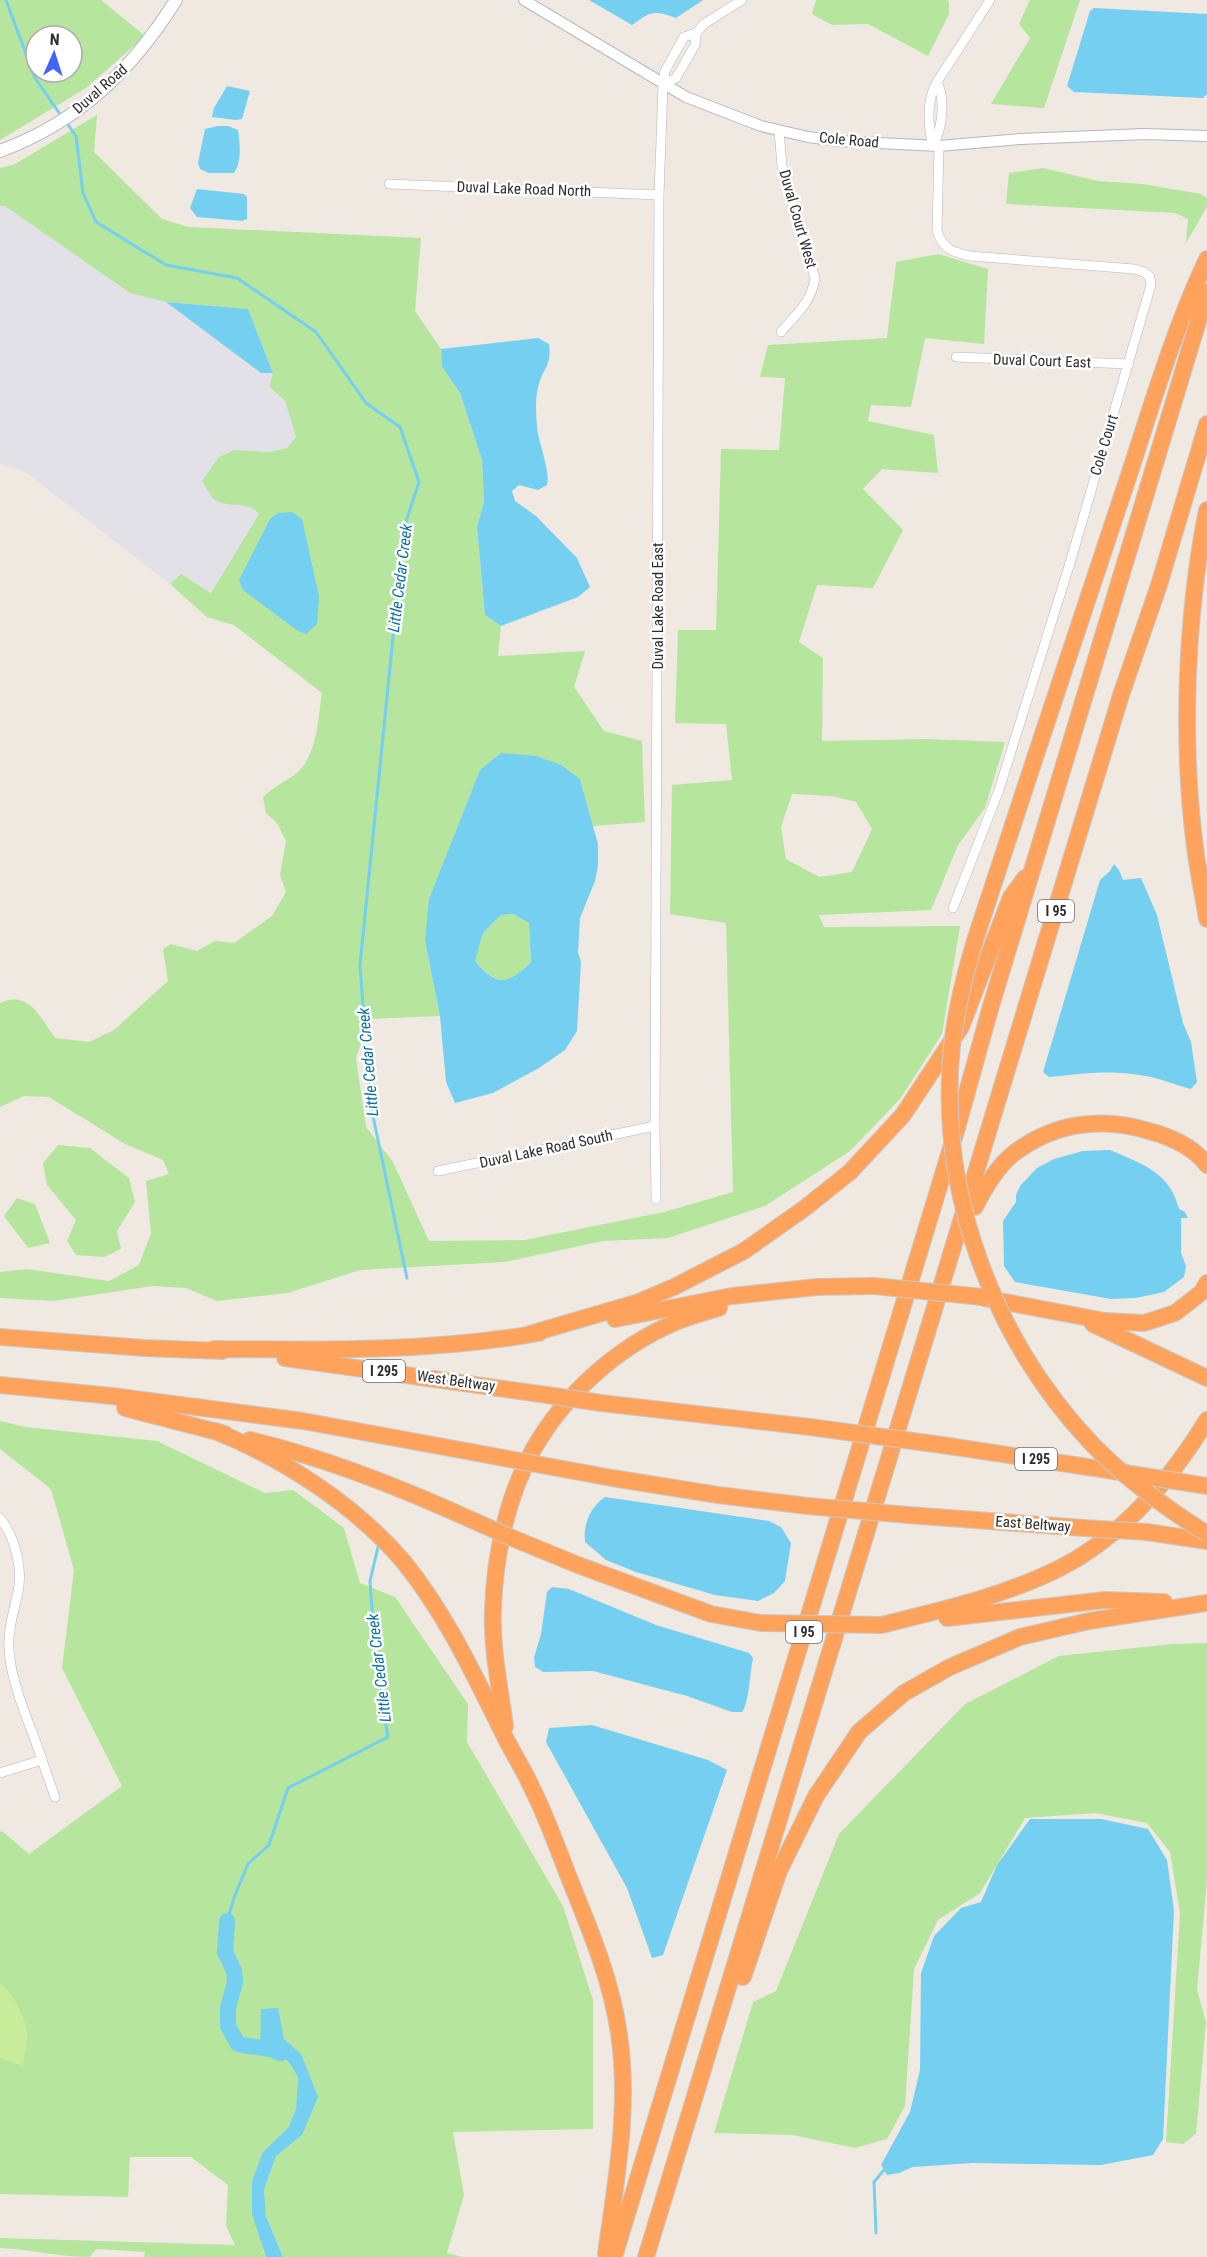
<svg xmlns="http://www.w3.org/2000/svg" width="1207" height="2257" font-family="'Roboto Condensed',sans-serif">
  <rect width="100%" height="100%" fill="#efe9e1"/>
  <polygon fill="#e3e1e8" points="0,206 5,206 130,293 166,302 261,373 273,373 269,386 285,401 296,437 288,448 270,452 234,450 225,504 243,504 256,510 259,514 211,593 181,574 170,584 24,471 0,464"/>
  <g fill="#b6e59e" fill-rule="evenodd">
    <path d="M0,0H101L145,36L86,88L0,140ZM36,36H72V72H36Z"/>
    <polygon points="816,0 947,0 949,2 949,14 928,56 868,24 832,25 812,14"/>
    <polygon points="1030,0 1080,0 1044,108 991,104 1030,38 1019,24"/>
    <path d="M97,115L94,152L162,219L189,227L421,238L415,311L441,349L442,367L460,393L482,460L484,502L477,527L485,615L501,626L498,656L585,651L574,687L604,731L642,741L645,822L593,826L580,779L425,941L440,1016L369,1019L356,1058L366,1127L393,1162L429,1241L525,1240L664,1212L733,1192L726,923L670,914L672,785L732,780L726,724L675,723L678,630H716L721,449L779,450L785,378L760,377L768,345L887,338L896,262L938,254L988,269L984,344L925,338L911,407L871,405L868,421L934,435L938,473L882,469L863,489L903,530L873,588L817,585L799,642L823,658L822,741L927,739L1005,742L985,808L958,845L931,910L819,915L824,927L960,926L942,1034L900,1099L850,1151L765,1206L668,1238L603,1241L504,1262L360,1270L288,1293L217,1301L186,1288L152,1286L54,1301L0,1298V1272L27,1269L109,1281L139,1265L151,1233L146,1181L169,1174L163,1160L125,1144L49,1097L24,1096L0,1107V1003C29,990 40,1017 55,1038L89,1042L114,1030L168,981L163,949L171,944L197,951L215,941L234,943L272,916L286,892L280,875L286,841L277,823L266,813L263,797C274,786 293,778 301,769C318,748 318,718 322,693L234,625L207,617L170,584L181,574L211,593L259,514C247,499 226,510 213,498C209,494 205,486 202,481L219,457L234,450L270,452L287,448L296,437L285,401L269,386L273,373L248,309L166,302L130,293L5,206H0V168L15,164ZM792,794L832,796L856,802L872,829L852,872L819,877L786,859L781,827Z"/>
    <polygon points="1044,168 1098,181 1142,184 1201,194 1207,198 1207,207 1186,243 1188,219 1175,213 1006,204 1009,173"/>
    <path d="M513,914L529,923L531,962C507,986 498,986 475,961L483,933L501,915Z"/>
    <polygon points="58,1145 90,1148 129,1178 135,1202 117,1231 121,1249 104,1257 76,1255 67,1241 76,1220 47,1185 43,1163"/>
    <polygon points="17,1198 35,1204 50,1243 28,1248 4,1216"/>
    <path d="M0,1421L25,1427L157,1441L265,1493L293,1490L344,1528L360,1583L395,1597L468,1704L467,1742L563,1906L593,2000V2129L453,2132L464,2195L447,2253L463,2257H283L266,2216L264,2190L276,2155L302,2135L301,2055L284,2039L273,2053L288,2061L298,2077L296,2109L288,2128L263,2152V2250L266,2257H144L145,2252L97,2249L89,2257C59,2257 30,2249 0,2248V2238L235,2245L226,2226L228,2185L191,2157H130L128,2197L0,2194V1832L2,1831L29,1854L122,1786L62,1668L74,1570L51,1489L0,1449Z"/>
    <polygon points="1207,1643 1207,1880 1197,1990 1206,2022 1196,2134 1183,2144 1166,2142 1180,1913 1170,1852 1147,1823 1095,1813 1025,1818 980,1893 938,1920 914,1969 905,2106 887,2139 855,2148 793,2135 714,2133 753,2002 776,1991 839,1834 965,1704 1059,1656 1172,1644"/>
  </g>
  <path fill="#c9ec9a" d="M0,1984C13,1992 28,2022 27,2037C27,2047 24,2057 23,2066L0,2058Z"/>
  <g fill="#75cff0" fill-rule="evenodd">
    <path d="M589,0H703L676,18C654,10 651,11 632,25Z"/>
    <polygon points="1094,8 1207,14 1207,94 1203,98 1074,92 1067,86 1090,11"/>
    <polygon points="227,86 250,91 242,119 236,120 212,117 214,108"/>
    <path d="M218,126H228L238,130C240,144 242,162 234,173H209L200,169L198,163L205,129Z"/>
    <polygon points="197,189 244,194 247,197 247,219 242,221 197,217 190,208"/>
    <polygon points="166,302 248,309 273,373 261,373"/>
    <path d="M538,338L549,344C552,368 542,368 538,388C535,400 536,414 537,426C538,442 551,472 547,485L538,490L519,485L512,491L515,501L536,516L577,558L590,587L578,597L501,626L485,615L477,527L484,502L482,460L460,393L442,367L441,349Z"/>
    <polygon points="292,512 302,519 319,596 317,624 306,634 298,631 243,590 239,580 270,519 278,513"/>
    <path d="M501,753L536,756L561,765L580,779L598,844V865L595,881L580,918L578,952L581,962L577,1031L565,1050L539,1068L493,1093L455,1103L446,1082L440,1016L425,941L429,899L480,770ZM513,914L529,923L531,962C508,985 497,987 475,961L483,933L501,915Z"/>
    <path d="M1114,864L1119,870L1123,880L1141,878L1157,915L1183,1023L1191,1042L1197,1082L1191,1089C1178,1086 1165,1080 1151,1077C1114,1069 1086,1073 1049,1077L1043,1072L1100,880L1110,871Z"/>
    <path d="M1110,1150C1142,1164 1170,1172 1179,1209L1185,1212L1188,1218H1181V1253L1186,1266L1184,1277L1164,1292L1136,1298L1111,1299L1015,1282L1004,1266L1003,1221L1016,1202V1195L1020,1186L1037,1168L1054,1159L1083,1151Z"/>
    <path d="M605,1497L769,1521L781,1527L791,1543L785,1581L774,1593L758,1601L715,1595L636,1572L606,1560L585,1542C583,1525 590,1507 605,1497Z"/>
    <path d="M552,1587L569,1589L656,1625L749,1653L753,1658C750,1671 749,1704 742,1712H732L687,1696L593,1671L543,1672L535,1667L534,1658L541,1634L547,1592Z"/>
    <polygon points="592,1725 708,1760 727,1770 663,1955 652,1958 627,1888 546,1742 549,1728"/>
    <polygon points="1030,1819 1101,1819 1148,1829 1167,1860 1174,1910 1163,2139 1153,2155 1101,2165 972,2163 913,2167 899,2173 887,2175 881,2165 910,2112 920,2070 921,1973 934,1936 961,1908 981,1902 997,1865"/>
    <polygon points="278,2008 284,2039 301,2054 318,2097 302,2135 276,2156 264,2190 266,2216 283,2257 266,2257 252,2214 252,2181 263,2152 288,2128 296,2109 298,2077 288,2061 273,2053 260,2050 261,2009"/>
  </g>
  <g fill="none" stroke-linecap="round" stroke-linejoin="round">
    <g stroke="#75cff0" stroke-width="3">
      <polyline points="6,0 35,78 62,117"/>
      <polyline points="66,122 76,136 83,193 96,222 166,265 237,278 316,332 366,403 400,427 419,482 404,528 360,965 370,1102 407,1278"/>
      <polyline points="227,1921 235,1895 248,1864 269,1845 288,1788 388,1737 376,1667 370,1581 378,1547"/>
      <polyline points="876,2233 874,2182 884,2170"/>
    </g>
    <path stroke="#75cff0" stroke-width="16" d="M227,1921L225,1952L234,1971L235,1982L228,2008V2026L238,2044C253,2048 267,2046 281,2053"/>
    <defs>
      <g id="minor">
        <polygon points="696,33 695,45 676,78 663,85 665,71 684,37"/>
        <polyline points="696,33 704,24 742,0"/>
        <path d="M937,82C946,101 942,128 933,146C928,126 926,100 937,82Z"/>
        <polyline points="937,82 990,0"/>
        <path d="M779,131L782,166L796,218L815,278C812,301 795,316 781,332"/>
        <path d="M939,146L937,231C943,249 952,252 970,256L1134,269L1144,272L1150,277L1151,285L1070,563L999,790L953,908"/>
        <polyline points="389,184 659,195"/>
        <polyline points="956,357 1129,364"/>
        <polyline points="438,1171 655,1126"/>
        <polyline points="656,1199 655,1126 659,195 663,85"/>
        <path d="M0,1518C15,1537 23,1568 18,1592C13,1615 6,1635 10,1659C14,1691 32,1729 42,1760L0,1773"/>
        <polyline points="42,1760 55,1797"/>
      </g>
      <polyline id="tertiary" points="524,0 686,97 761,126 808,137 839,141 939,146 1020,139 1145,134 1207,136"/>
      <path id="secondary" d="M0,151C79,122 132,70 176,0"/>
      <g id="motorway">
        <path d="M1207,510C1186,615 1181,740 1195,847C1198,871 1203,895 1207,919"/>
        <path d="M985,910C1029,776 1073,641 1118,508C1146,426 1170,337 1207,259"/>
        <path d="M975,1207C984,1189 997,1167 1013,1154C1053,1123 1101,1116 1149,1131C1171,1137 1193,1146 1207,1165"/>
        <polyline points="984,1298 1105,1321 1144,1323 1175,1313 1202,1292 1207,1283"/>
        <polyline points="615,1319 732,1296 817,1287 874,1286"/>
        <polyline points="1093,1324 1207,1378"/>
        <polyline points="530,1334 636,1303 674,1287 744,1251 805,1208 850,1172 903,1115 961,1027 1011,897 1025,878"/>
        <polyline points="0,1337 144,1348 223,1351"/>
        <path d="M214,1349C322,1350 433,1352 539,1333"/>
        <polyline points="285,1358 554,1396"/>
        <polyline points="0,1385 112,1396 303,1421 509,1459"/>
        <polyline points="601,1403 810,1427"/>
        <polyline points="125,1408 225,1434"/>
        <path d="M215,1431C284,1459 355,1505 403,1561C447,1615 475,1677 506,1739C514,1755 524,1770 531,1786C548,1819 560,1856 574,1890C593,1937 612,1984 619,2034C630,2108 616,2181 606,2253"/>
        <path d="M250,1440C327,1458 402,1488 474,1521"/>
        <polyline points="942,1445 1127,1473"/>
        <polyline points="612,1478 718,1495 808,1506"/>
        <polyline points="1182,1482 1207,1486"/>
        <polyline points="908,1515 1084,1528"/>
        <polyline points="1147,1532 1207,1541"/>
        <polyline points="517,1540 578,1565 711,1614 761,1623"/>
        <polyline points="947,1618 1105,1600 1164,1602"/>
        <path d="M881,1625C942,1610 1004,1596 1060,1568C1123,1536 1171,1479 1207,1420"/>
        <path d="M505,1726C500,1687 491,1647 493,1608C495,1555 507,1497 533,1450C564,1395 617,1347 676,1322C690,1316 705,1312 719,1308"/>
        <polyline points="743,1977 779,1871 816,1796 859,1732 904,1693 950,1667 1020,1637 1089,1621 1207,1603"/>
        <polyline points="614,2257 957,1128 991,1006 1207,292"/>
        <polyline points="646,2257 1121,695 1159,585 1207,424"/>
      </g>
    </defs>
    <use href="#minor" stroke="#b4b7c1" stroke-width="10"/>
    <use href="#tertiary" stroke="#b4b7c1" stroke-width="12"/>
    <use href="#secondary" stroke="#b4b7c1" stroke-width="14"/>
    <use href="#motorway" stroke="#c9c9c9" stroke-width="18"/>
    <use href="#minor" stroke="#fff" stroke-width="9"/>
    <use href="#tertiary" stroke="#fff" stroke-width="10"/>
    <use href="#secondary" stroke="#fff" stroke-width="12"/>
    <use href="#motorway" stroke="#ffa35c" stroke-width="16"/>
    <defs>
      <g id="motorway-bridge">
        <path d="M985,910C970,954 957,999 952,1046C937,1190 993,1340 1093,1445C1127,1480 1166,1508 1207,1534"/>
        <polyline points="874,1286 982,1297"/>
        <polyline points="554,1396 601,1403"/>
        <polyline points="810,1427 942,1445"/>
        <polyline points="509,1459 612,1478"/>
        <polyline points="1131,1474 1182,1482"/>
        <polyline points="808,1506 908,1515"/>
        <polyline points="474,1521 517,1540"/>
        <polyline points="1084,1528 1147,1532"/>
        <polyline points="761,1623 881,1625"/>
      </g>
    </defs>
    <use href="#motorway-bridge" stroke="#c9c9c9" stroke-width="18" stroke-linecap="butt"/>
    <use href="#motorway-bridge" stroke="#ffa35c" stroke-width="16"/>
  </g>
  <g text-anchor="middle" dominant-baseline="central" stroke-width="5" stroke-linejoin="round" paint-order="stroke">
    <g fill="#fff" stroke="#6d6d6d" stroke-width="1.5">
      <rect x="1038" y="900" width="36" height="22" rx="4.5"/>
      <rect x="363" y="1360" width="42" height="22" rx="4.5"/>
      <rect x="1015" y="1448" width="42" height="22" rx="4.5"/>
      <rect x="786" y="1621" width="36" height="22" rx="4.5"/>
    </g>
    <g font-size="14" font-weight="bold" fill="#2e2e2e">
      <text x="1056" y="911">I 95</text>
      <text x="384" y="1371">I 295</text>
      <text x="1036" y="1459">I 295</text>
      <text x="804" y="1632">I 95</text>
    </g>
    <g font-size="15" fill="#2e2e2e" stroke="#fff">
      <text transform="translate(100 89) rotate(-41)">Duval Road</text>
      <text transform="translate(849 140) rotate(5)">Cole Road</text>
      <text transform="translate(524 189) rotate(2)">Duval Lake Road North</text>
      <text transform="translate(798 219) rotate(74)">Duval Court West</text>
      <text transform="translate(1042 361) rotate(2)">Duval Court East</text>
      <text transform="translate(1104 445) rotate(-73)">Cole Court</text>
      <text transform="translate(658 606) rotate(-90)">Duval Lake Road East</text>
      <text transform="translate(546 1149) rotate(-12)">Duval Lake Road South</text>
      <text transform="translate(456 1381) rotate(8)">West Beltway</text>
      <text transform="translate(1033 1524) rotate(4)">East Beltway</text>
    </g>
    <g font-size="16" font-style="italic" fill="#0d6fa3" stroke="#fff">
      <text transform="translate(400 578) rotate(-83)">Little Cedar Creek</text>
      <text transform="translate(368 1062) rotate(-95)">Little Cedar Creek</text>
      <text transform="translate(379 1668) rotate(-97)">Little Cedar Creek</text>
    </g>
  </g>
  <g transform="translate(54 54) rotate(3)"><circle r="28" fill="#ffffff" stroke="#ababab" stroke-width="1.5"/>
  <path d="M0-4.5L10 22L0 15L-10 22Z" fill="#4264fb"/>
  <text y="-9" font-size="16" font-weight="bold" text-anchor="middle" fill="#2e2e2e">N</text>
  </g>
</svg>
